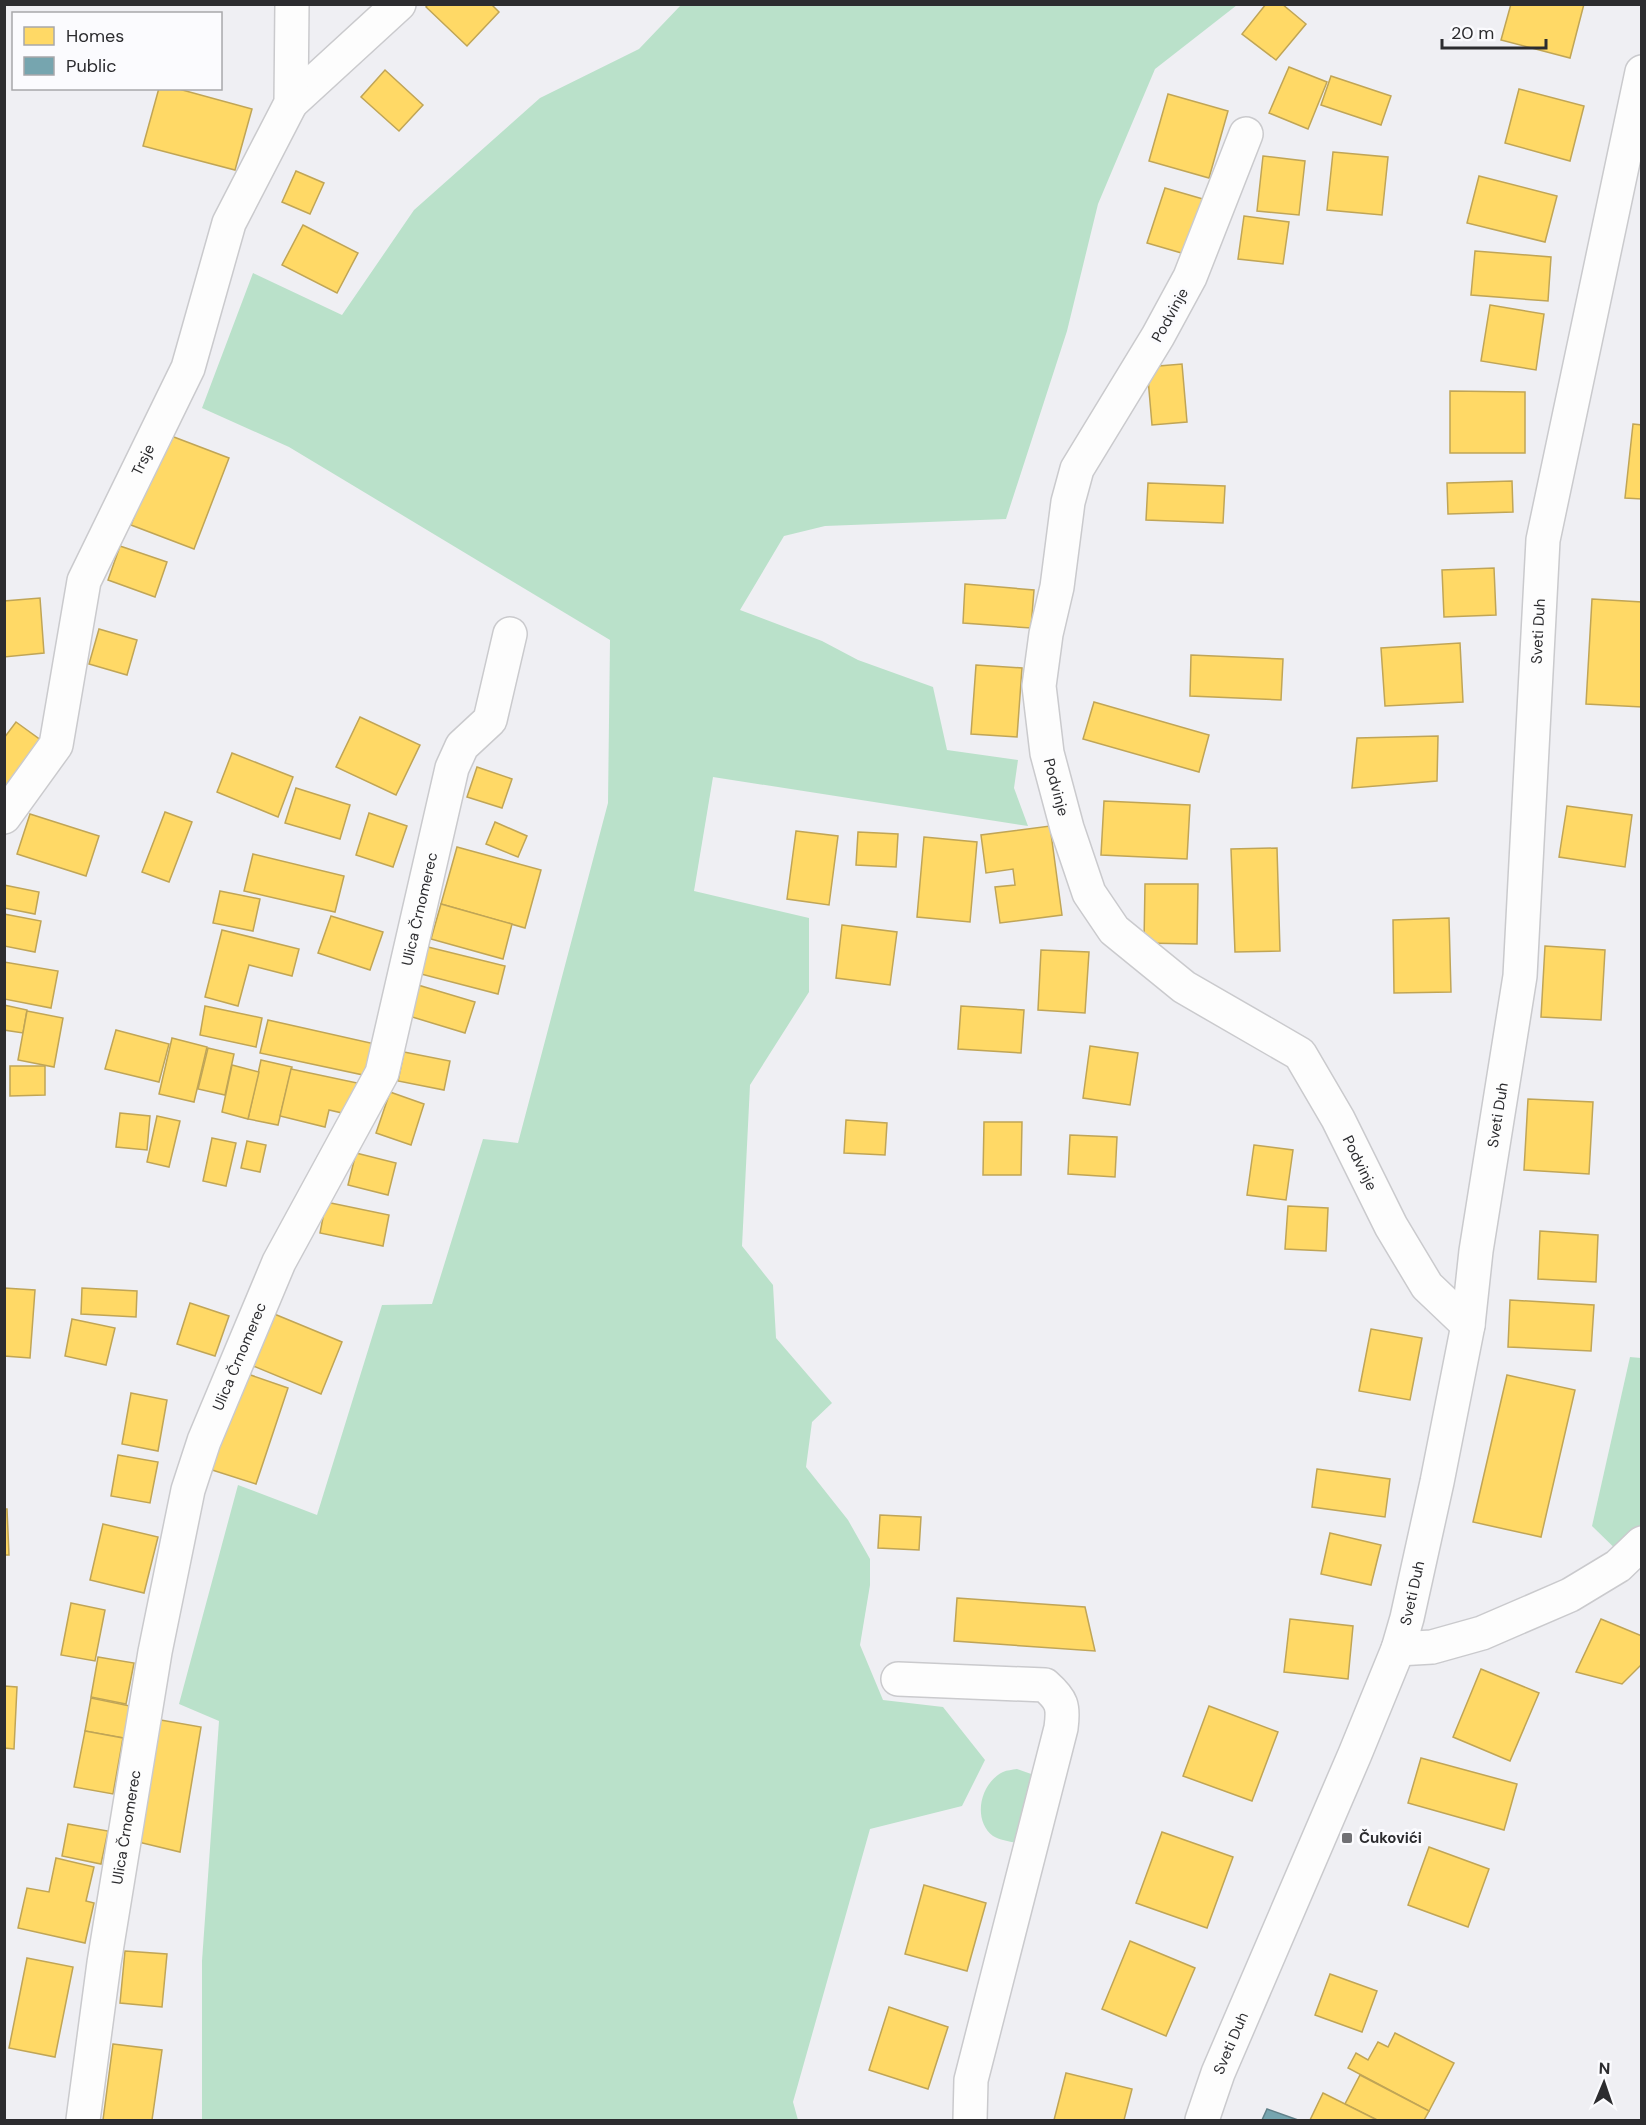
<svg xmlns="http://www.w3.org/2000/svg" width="1646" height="2125" font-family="'DM Sans',sans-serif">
  <rect width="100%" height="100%" fill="#efeff3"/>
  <g fill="#bae1ca">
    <polygon points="681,5 1237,5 1155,69 1098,204 1067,331 1006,519 825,526 784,536 740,610 822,641 858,660 933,687 947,750 1018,760 1014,788 1028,826 713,777 694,891 809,918 809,992 750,1085 742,1246 773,1285 776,1338 832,1403 812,1422 806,1467 848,1520 870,1559 870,1585 860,1645 883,1700 943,1707 985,1760 962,1806 870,1829 793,2102 798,2120 202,2120 202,1961 219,1721 179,1704 238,1485 317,1515 382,1305 432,1304 483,1139 518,1143 608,803 610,640 289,447 202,408 253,273 342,315 414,210 540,98 639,49"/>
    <polygon points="1630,1357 1641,1358 1641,1554 1629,1562 1592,1526"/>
    <path d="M1017,1769L1034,1775L1016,1843C1009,1841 999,1840 993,1836C972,1820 980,1783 1003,1772C1007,1770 1012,1770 1017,1769Z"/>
  </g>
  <g fill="#ffd966" stroke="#c0a556" stroke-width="1.5">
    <polygon points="428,4 491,4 499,12 467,46 426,7"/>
    <polygon points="1266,4 1282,4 1306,24 1276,60 1242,34"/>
    <polygon points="1511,4 1584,4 1570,58 1501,40"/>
    <polygon points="1289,67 1327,82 1308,129 1269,113"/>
    <polygon points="385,70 423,105 399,131 361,97"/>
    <polygon points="1331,76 1391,96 1381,125 1321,105"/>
    <polygon points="159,88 175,88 252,109 235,170 143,146"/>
    <polygon points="1519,89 1584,106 1570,161 1505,143"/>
    <polygon points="1168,94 1228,111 1209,178 1149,161"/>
    <polygon points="1333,152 1388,157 1382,215 1327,210"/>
    <polygon points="1263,156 1305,161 1299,215 1257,211"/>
    <polygon points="296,171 324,183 310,214 282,202"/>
    <polygon points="1479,176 1557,196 1545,242 1467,223"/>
    <polygon points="1165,188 1203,199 1185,254 1147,243"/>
    <polygon points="1244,216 1289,222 1283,264 1238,259"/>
    <polygon points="303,225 358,253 337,293 282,265"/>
    <polygon points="1475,251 1551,257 1548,301 1471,295"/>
    <polygon points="1490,305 1544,314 1536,370 1481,361"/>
    <polygon points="1182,364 1187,422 1152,425 1147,367"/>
    <polygon points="1450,391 1525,392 1525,453 1450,453"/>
    <polygon points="1633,424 1642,425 1642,499 1625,498"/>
    <polygon points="166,434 229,458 194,549 131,525"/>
    <polygon points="1512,481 1513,512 1448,514 1447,483"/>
    <polygon points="1148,483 1225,486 1223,523 1146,520"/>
    <polygon points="120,546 167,562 155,597 108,580"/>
    <polygon points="1494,568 1496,615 1444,617 1442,570"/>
    <polygon points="965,584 1034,590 1031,628 963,623"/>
    <polygon points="40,598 44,653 4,657 4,601"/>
    <polygon points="1592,599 1642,602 1642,707 1586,704"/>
    <polygon points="99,629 137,640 127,675 89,664"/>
    <polygon points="1460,643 1463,702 1385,706 1381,648"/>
    <polygon points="1191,655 1283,659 1281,700 1190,696"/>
    <polygon points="976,665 1022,668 1017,737 971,734"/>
    <polygon points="1094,702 1209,735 1199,772 1083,739"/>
    <polygon points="360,717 420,745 396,795 336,767"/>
    <polygon points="16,722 49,746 4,809 4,738"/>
    <polygon points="1438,736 1437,781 1352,788 1357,738"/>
    <polygon points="232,753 293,777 278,817 217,792"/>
    <polygon points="477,767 512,779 502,808 467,797"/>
    <polygon points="296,788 350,805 340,839 285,823"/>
    <polygon points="1104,801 1190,805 1187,859 1101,855"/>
    <polygon points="1567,806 1632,815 1625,867 1559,857"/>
    <polygon points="165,812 192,822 169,882 142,872"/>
    <polygon points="369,813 407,826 393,867 356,855"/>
    <polygon points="30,814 99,836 86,876 17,854"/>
    <polygon points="495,822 527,836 518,857 486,844"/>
    <polygon points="1050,826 1062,915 1000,923 995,887 1015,885 1013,869 986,873 981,835"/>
    <polygon points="796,831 838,836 829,905 787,899"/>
    <polygon points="858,832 898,834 896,867 856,865"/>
    <polygon points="924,837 977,842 970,922 917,917"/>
    <polygon points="457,847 541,870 525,928 441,904"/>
    <polygon points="1277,848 1280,951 1235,952 1231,849"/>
    <polygon points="253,854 344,876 335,912 244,891"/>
    <polygon points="1145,884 1198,884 1197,944 1144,943"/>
    <polygon points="4,885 39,892 35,914 4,908"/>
    <polygon points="220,891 260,899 253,931 213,923"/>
    <polygon points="441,904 512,924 503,959 431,939"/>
    <polygon points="4,914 41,921 35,952 4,946"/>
    <polygon points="331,916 383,932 370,970 318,953"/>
    <polygon points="1449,918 1451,992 1394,993 1393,920"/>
    <polygon points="842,925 897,932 890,985 836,978"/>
    <polygon points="222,930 299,949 292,976 249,965 238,1006 205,997"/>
    <polygon points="1545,946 1605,950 1601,1020 1541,1017"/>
    <polygon points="428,947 505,966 498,994 421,974"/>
    <polygon points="1041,950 1089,952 1085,1013 1038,1010"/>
    <polygon points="4,962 58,971 51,1008 4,999"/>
    <polygon points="418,985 475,1002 465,1033 409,1016"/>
    <polygon points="4,1005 27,1010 23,1033 4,1030"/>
    <polygon points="205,1006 262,1018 256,1047 200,1035"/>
    <polygon points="961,1006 1024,1010 1021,1053 958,1049"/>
    <polygon points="27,1011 63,1018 54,1067 18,1060"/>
    <polygon points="268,1020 375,1044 368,1076 260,1053"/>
    <polygon points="116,1030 169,1044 159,1082 105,1069"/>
    <polygon points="172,1038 207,1047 194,1102 159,1094"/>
    <polygon points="1090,1046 1138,1053 1130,1105 1083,1098"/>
    <polygon points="208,1048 234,1054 225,1095 198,1089"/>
    <polygon points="404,1052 450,1061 444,1090 398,1081"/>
    <polygon points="261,1060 292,1067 278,1125 248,1119"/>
    <polygon points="232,1065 259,1072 248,1119 222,1112"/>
    <polygon points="10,1066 45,1066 45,1095 10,1096"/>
    <polygon points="291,1069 362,1084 355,1116 329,1110 325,1127 280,1116"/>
    <polygon points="390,1092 424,1104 411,1145 376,1133"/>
    <polygon points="1528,1099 1593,1102 1589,1174 1524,1170"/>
    <polygon points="120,1113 150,1116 147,1150 116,1147"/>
    <polygon points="157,1116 180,1121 169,1167 147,1162"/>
    <polygon points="846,1120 887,1123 885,1155 844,1153"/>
    <polygon points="984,1122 1022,1122 1021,1175 983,1175"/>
    <polygon points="1070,1135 1117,1137 1115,1177 1068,1174"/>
    <polygon points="212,1138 236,1143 226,1186 203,1181"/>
    <polygon points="247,1141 266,1145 260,1172 241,1168"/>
    <polygon points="1254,1145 1293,1150 1286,1200 1247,1195"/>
    <polygon points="356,1153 396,1163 388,1195 348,1185"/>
    <polygon points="326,1202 389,1215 383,1246 320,1233"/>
    <polygon points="1288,1206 1328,1208 1326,1251 1285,1249"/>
    <polygon points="1540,1231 1598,1235 1596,1282 1538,1279"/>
    <polygon points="4,1288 35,1290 30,1358 4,1356"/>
    <polygon points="82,1288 137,1291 136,1317 81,1314"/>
    <polygon points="1510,1300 1594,1305 1591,1351 1508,1347"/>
    <polygon points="190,1303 229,1316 215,1356 177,1344"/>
    <polygon points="267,1311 342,1342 321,1394 246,1363"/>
    <polygon points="72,1319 115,1328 106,1365 65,1356"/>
    <polygon points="1371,1329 1422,1338 1410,1400 1359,1391"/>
    <polygon points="242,1372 288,1388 256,1484 209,1469"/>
    <polygon points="1507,1375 1575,1390 1541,1537 1473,1522"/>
    <polygon points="131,1393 167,1400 158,1451 122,1444"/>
    <polygon points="118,1455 158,1462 150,1503 111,1496"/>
    <polygon points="1317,1469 1390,1479 1385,1517 1312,1507"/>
    <polygon points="4,1509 7,1509 9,1555 4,1555"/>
    <polygon points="880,1515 921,1517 919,1550 878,1548"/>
    <polygon points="103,1524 158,1537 144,1593 90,1580"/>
    <polygon points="1330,1533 1381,1545 1371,1585 1321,1574"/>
    <polygon points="957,1598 1085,1607 1095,1651 954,1641"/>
    <polygon points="71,1603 105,1610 95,1661 61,1655"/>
    <polygon points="1290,1619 1353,1626 1348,1679 1284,1672"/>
    <polygon points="1601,1619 1642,1636 1642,1664 1622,1684 1576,1672"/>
    <polygon points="98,1657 134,1663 126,1704 91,1697"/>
    <polygon points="1481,1669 1539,1693 1510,1761 1453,1737"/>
    <polygon points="4,1686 17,1687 14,1749 4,1748"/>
    <polygon points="91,1698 130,1706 124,1738 85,1731"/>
    <polygon points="1209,1706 1278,1732 1252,1801 1183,1776"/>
    <polygon points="155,1719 201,1727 180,1852 134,1841"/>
    <polygon points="85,1731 123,1738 113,1794 74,1787"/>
    <polygon points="1421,1758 1517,1784 1504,1830 1408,1803"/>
    <polygon points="68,1824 108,1831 101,1864 62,1856"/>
    <polygon points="1162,1832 1233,1857 1207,1928 1136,1903"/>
    <polygon points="1429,1847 1489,1869 1468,1927 1408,1905"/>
    <polygon points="56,1858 94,1867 86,1901 94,1903 85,1943 18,1928 27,1888 49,1892"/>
    <polygon points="924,1885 986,1903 967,1971 905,1954"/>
    <polygon points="1130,1941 1195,1968 1166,2036 1102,2009"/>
    <polygon points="125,1951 167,1954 162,2007 120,2003"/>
    <polygon points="27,1958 73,1967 55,2057 9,2048"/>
    <polygon points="1330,1974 1377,1991 1362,2032 1315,2015"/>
    <polygon points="889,2007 948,2027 928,2089 869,2070"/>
    <polygon points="1395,2033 1454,2063 1429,2111 1348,2068 1356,2053 1368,2060 1378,2042 1388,2047"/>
    <polygon points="113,2044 162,2050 152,2120 103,2120"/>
    <polygon points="1066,2073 1132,2089 1124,2120 1054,2120"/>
    <polygon points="1360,2075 1429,2111 1424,2120 1377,2120 1345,2104"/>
    <polygon points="1323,2093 1377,2120 1310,2120"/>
  </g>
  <polygon fill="#76a5af" stroke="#608189" stroke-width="1.5" points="1267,2109 1298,2120 1262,2120"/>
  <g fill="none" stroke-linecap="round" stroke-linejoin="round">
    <defs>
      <g id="minor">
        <polyline points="291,103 399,4"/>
        <path id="s1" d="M1246,134L1190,277L1158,336L1077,469L1068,502L1057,587L1046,634L1039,686L1047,753L1067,828L1089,893L1114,930L1184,987L1300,1054L1338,1119L1391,1226L1427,1286L1468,1325"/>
        <path id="s2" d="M4,817L56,745L84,581L188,368L229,223L291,103L292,4"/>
        <polyline points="1398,1649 1432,1647 1482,1633 1570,1595 1618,1566 1642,1543"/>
        <path d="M898,1679L1045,1685C1062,1700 1064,1706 1061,1728L971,2080L970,2120"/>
        <path id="s3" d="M83,2120L104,1963L155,1652L188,1490L204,1441L279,1262L382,1073L452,768L462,746L490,720L510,634"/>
      </g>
      <g id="secondary">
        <path id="s4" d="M1202,2120L1218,2073L1355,1754L1398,1649L1407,1618L1437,1482L1468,1325L1476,1251L1520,976L1543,540L1642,72"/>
      </g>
    </defs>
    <use href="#minor" stroke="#cacacd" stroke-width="36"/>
    <use href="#secondary" stroke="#cacacd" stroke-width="36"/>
    <use href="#minor" stroke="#fdfdfd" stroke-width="33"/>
    <use href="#secondary" stroke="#fdfdfd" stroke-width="33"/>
  </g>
  <rect fill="#707074" stroke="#fbfbfe" stroke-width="2" x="1341" y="1832" width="12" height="12" rx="3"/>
  <g text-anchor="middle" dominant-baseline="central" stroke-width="6" stroke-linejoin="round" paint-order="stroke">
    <g font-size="15" fill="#2c2c2f" stroke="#fbfbfe">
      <text transform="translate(1170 315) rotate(-61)">Podvinje</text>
      <text stroke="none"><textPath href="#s2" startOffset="390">Trsje</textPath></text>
      <text stroke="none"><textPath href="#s4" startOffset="1540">Sveti Duh</textPath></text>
      <text stroke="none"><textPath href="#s1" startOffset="700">Podvinje</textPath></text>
      <text stroke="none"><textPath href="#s3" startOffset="1268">Ulica Črnomerec</textPath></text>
      <text stroke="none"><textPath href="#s4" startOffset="1054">Sveti Duh</textPath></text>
      <text stroke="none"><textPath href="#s1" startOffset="1204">Podvinje</textPath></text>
      <text stroke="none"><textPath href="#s3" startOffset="782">Ulica Črnomerec</textPath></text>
      <text stroke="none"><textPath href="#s4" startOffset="568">Sveti Duh</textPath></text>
      <text stroke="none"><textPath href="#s3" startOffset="296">Ulica Črnomerec</textPath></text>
      <text stroke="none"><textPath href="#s4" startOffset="82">Sveti Duh</textPath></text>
    </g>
    <g font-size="15" font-weight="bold" fill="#2c2c2f" stroke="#fbfbfe" text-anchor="start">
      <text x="1359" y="1838">Čukovići</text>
    </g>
  </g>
  <rect width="1646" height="2125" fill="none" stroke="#2c2c2f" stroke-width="12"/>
  <rect x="12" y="12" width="210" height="78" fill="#fbfbfe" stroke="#a8a8ab" stroke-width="1.5"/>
  <rect x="24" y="27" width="30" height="18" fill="#ffd966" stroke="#a8a8ab" stroke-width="1.5"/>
  <text x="66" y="42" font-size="18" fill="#2c2c2f">Homes</text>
  <rect x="24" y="57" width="30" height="18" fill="#76a5af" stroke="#a8a8ab" stroke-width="1.5"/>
  <text x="66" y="72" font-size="18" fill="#2c2c2f">Public</text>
  <g transform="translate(1604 2083) rotate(2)" stroke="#fbfbfe" stroke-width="4.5" paint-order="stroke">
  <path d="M0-4.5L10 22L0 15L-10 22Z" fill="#2c2c2f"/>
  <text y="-9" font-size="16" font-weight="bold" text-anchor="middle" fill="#2c2c2f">N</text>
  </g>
  <path d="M1442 39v9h104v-9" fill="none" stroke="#2c2c2f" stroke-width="3"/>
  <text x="1451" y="39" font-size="18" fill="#2c2c2f" stroke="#fbfbfe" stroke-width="4.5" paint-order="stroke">20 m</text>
</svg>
